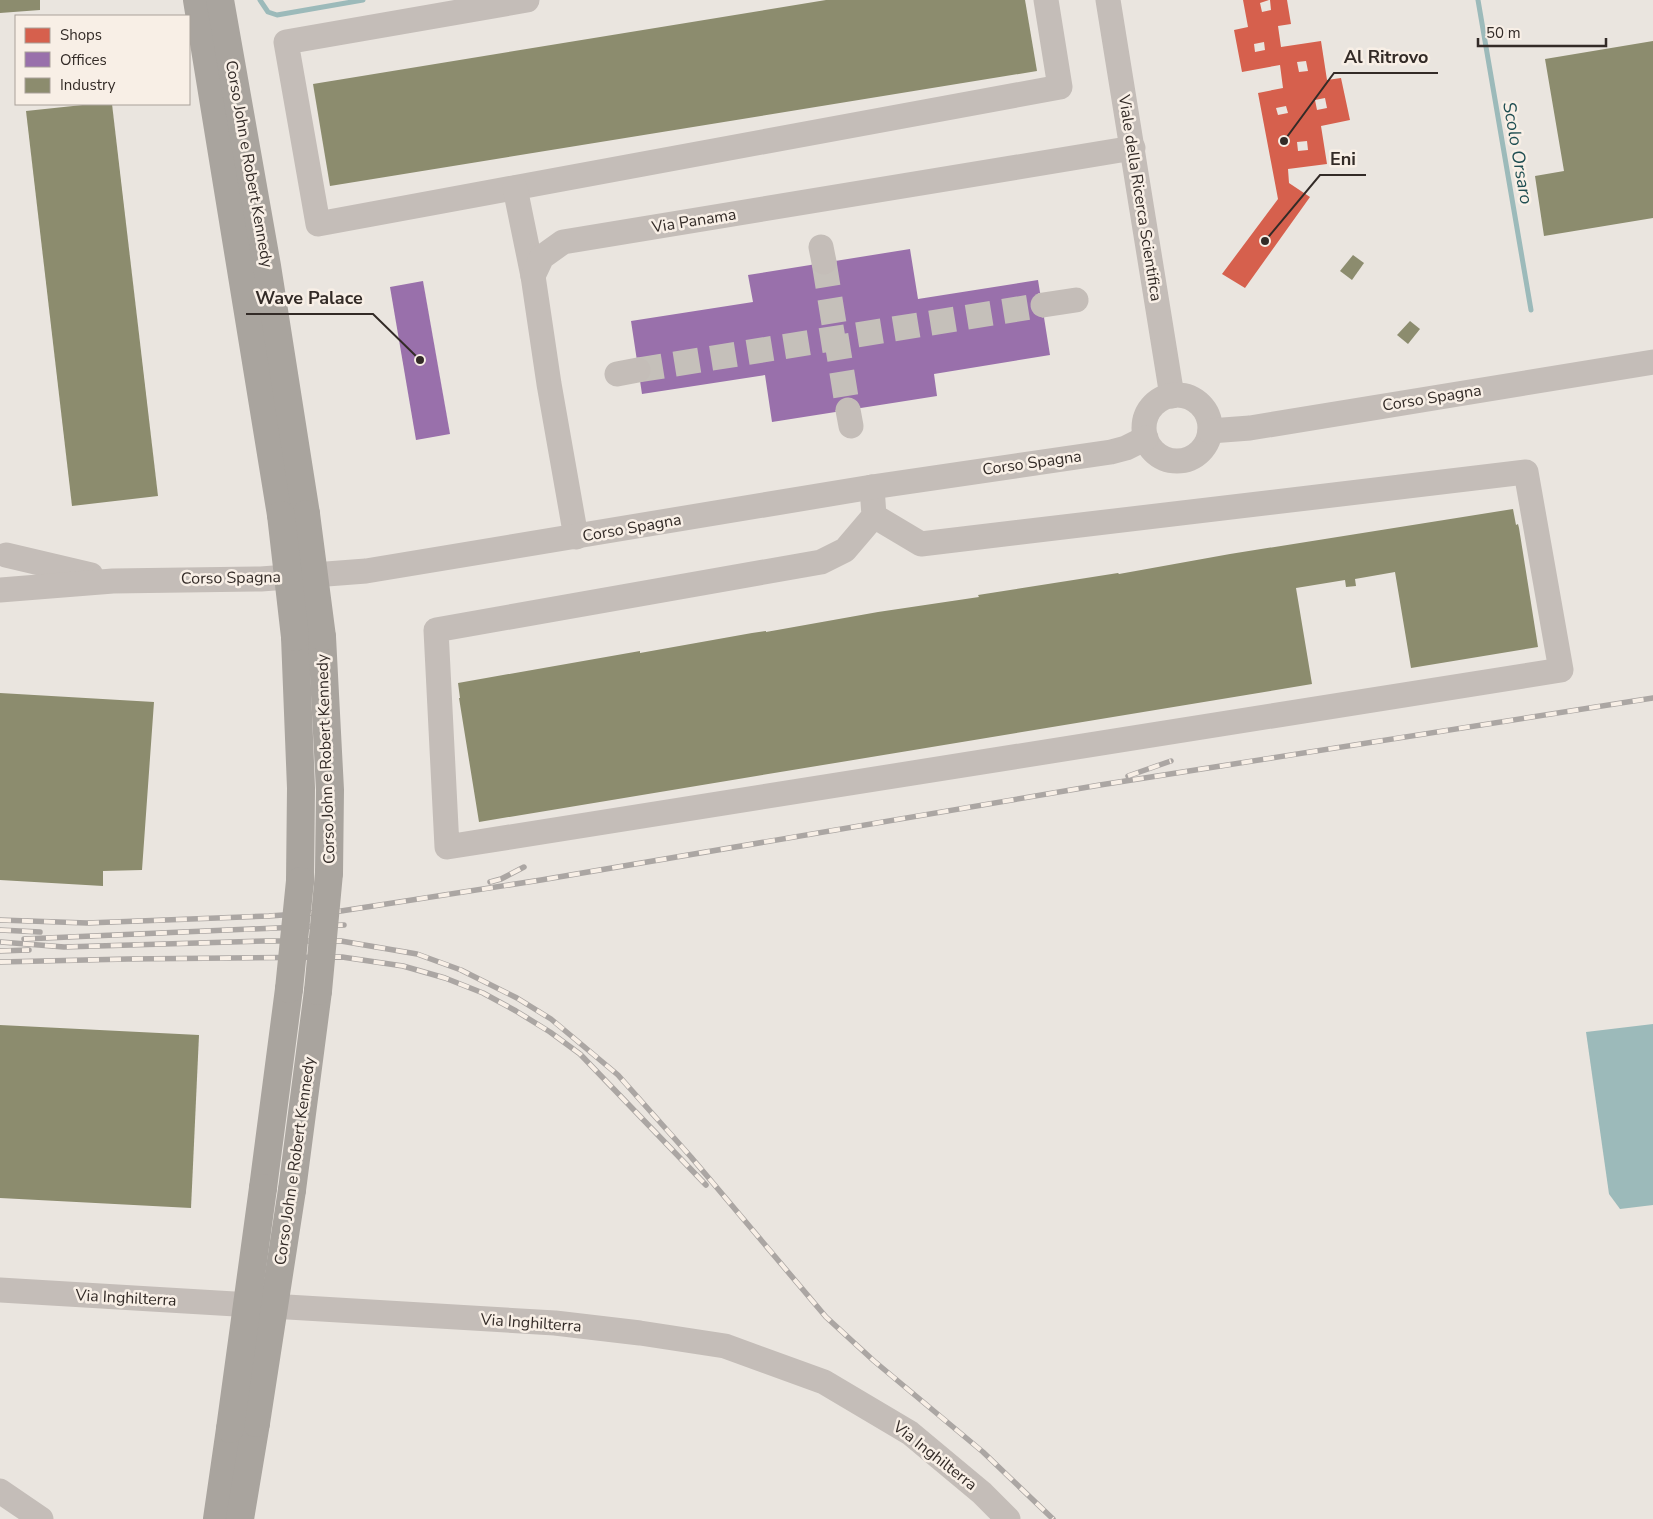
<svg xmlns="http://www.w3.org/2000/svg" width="1653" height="1519" font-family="'Nunito Sans',sans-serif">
  <rect width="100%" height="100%" fill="#eae5df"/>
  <polygon fill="#9cbaba" points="1653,1024 1653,1205 1620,1209 1609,1194 1586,1032"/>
  <path fill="#d6604d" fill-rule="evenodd" d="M1243,0H1269L1260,3L1262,12L1271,10L1270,0H1287L1291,24L1278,26L1281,47L1321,41L1327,80L1341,78L1350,120L1321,126L1327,164L1288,169L1289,183L1310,197L1245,288L1222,274L1278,199L1258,93L1283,88L1280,65L1242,72L1234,30L1248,27ZM1264,42L1265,50L1255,52L1254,44ZM1306,61L1308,71L1299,72L1297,62ZM1325,98L1327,108L1317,110L1315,100ZM1286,106L1288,113L1278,115L1276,108ZM1307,141L1308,150L1298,151L1297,142Z"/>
  <g fill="#9970ab">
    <polygon points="910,249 918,299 1038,280 1050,355 934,374 937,396 772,422 765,375 642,394 631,321 753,302 748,275"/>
    <polygon points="423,281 450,434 416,440 390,287"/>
  </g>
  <g fill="#8c8c6e">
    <polygon points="0,0 40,0 40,10 0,13"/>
    <polygon points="826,0 1025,0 1037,71 330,186 313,84"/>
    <polygon points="1653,41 1653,218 1544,236 1535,176 1564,171 1545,59"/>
    <polygon points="92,104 112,104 158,496 72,506 26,111"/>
    <polygon points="1353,255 1364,263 1352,280 1340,271"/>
    <polygon points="1410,321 1420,329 1408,344 1397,335"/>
    <polygon points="1513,509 1516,525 1518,524 1519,528 1538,647 1411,668 1395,572 1355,579 1356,586 1346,587 1345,580 1296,588 1312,684 479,822 459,698 460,698 458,683 640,651 640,653 752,633 766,631 766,632 878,612 979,597 978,595 1118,573 1119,574 1230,554"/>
    <polygon points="0,693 154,702 142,870 103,871 103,886 0,880"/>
    <polygon points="0,1025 199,1035 191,1208 0,1198"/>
  </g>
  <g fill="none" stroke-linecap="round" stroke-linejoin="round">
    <g stroke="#9cbaba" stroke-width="5">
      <polyline points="260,0 268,12 277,15 363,0"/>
      <polyline points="1478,0 1531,310"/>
    </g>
    <g stroke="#c5c0ba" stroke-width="25" stroke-dasharray="25 12" stroke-linecap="butt">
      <polyline points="824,262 848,410"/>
      <polyline points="638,370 1043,305"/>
    </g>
    <g stroke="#c4bdb8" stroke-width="25">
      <polyline points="527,0 286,42 318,224 1060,87 1046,0"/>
      <polyline points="1108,0 1172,396"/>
      <polyline points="515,188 533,276"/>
      <polyline points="821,247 824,262"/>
      <polyline points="1043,305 1076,300"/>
      <polyline points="617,374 638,370"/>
      <circle cx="1177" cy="428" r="33"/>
      <polyline points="848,410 851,426"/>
      <polyline points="1210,431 1250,428 1653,362"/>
      <polyline points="872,487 874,516 845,550 821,562 436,630 447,847 1561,670 1526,472 921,544 874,516"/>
      <polyline points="576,537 549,384 533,276 542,257 563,242 1133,148"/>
      <polyline points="6,555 91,575"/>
      <polyline points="0,590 113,581 261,579 366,571 872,487 1111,452 1126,448 1146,438"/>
      <polyline points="0,1290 555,1323 640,1333 725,1346 824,1382 910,1433 982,1493 1008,1519"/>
      <polyline points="0,1491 41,1519"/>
    </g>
    <g stroke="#a9a49e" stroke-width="28">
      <polyline points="197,0 281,515"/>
      <polyline points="220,0 267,266 306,514"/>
      <polyline points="295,637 301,788 300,881"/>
      <polyline points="322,637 330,790 329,873"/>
      <polyline points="263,1188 289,989"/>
      <polyline points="292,1190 318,991"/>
      <polyline points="217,1519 230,1429"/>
      <polyline points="240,1519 256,1423"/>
    </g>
    <defs>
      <g id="rail">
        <polyline points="1128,776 1171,761"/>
        <polyline points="490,882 501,879 524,867"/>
        <polyline points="0,920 87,923 269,916 341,911 541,880 1100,785 1653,698"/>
        <polyline points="0,930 40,932"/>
        <polyline points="24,939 344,925"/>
        <polyline points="1,942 64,947 265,941 341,941 417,954 461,970 517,998 551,1019 618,1075 691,1157 826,1317 874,1361 983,1452 1053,1519"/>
        <polyline points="0,951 29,950"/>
        <polyline points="0,962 128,959 342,957 403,966 445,978 483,993 516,1011 550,1032 580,1054 706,1185"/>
      </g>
    </defs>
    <use href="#rail" stroke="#aba6a3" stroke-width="5.5"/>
    <use href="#rail" stroke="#f8efe6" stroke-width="4" stroke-dasharray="11" stroke-linecap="butt"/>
    <g stroke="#a9a49e" stroke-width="28">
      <polyline points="306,514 322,637"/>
      <polyline points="281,515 295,637"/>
      <polyline points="289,989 300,881"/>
      <polyline points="318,991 329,873"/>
      <polyline points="256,1423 292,1190"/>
      <polyline points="230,1429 263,1188"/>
    </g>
  </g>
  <g text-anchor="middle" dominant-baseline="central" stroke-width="5" stroke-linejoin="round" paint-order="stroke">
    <g font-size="16" fill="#332b27" stroke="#f8efe6">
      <text transform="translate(249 164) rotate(80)">Corso John e Robert Kennedy</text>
      <text transform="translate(1140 198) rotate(81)">Viale della Ricerca Scientifica</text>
      <text transform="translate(694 221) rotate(-9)">Via Panama</text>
      <text transform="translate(1432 398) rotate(-9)">Corso Spagna</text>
      <text transform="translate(1032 463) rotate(-8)">Corso Spagna</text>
      <text transform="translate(632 528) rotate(-10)">Corso Spagna</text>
      <text transform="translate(231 578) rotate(-1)">Corso Spagna</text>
      <text transform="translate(326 759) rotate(-92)">Corso John e Robert Kennedy</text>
      <text transform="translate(295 1161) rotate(-82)">Corso John e Robert Kennedy</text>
      <text transform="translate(126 1298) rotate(3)">Via Inghilterra</text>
      <text transform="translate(531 1323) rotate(4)">Via Inghilterra</text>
      <text transform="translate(935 1456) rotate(38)">Via Inghilterra</text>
    </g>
    <g font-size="18" font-style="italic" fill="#1f4e52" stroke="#f8efe6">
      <text transform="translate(1518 153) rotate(80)">Scolo Orsaro</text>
    </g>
  </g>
  <path fill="none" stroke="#332b27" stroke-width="2" d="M1284 141L1334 73H1438M1265 241L1320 175H1366M420 360L373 314H246"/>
  <g fill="#332b27" stroke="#f8efe6" stroke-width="2">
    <circle cx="1284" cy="141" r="5"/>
    <circle cx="1265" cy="241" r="5"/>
    <circle cx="420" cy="360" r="5"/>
  </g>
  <g font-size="18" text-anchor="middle" font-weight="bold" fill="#332b27" stroke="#f8efe6" stroke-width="5" stroke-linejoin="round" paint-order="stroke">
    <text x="1386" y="63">Al Ritrovo</text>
    <text x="1343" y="165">Eni</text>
    <text x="309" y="304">Wave Palace</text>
  </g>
  <rect x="15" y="15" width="175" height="90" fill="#f8efe6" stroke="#a9a19a"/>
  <rect x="25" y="28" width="25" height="15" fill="#d6604d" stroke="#a9a19a"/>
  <text x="60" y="40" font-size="15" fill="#332b27">Shops</text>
  <rect x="25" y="52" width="25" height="15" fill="#9970ab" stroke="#a9a19a"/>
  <text x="60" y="65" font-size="15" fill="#332b27">Offices</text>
  <rect x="25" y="78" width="25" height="15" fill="#8c8c6e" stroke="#a9a19a"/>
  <text x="60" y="90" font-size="15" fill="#332b27">Industry</text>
  <path d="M1478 38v8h128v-8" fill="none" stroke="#332b27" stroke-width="2.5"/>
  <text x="1486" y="38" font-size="15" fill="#332b27" stroke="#f8efe6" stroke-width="4" paint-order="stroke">50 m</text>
</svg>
